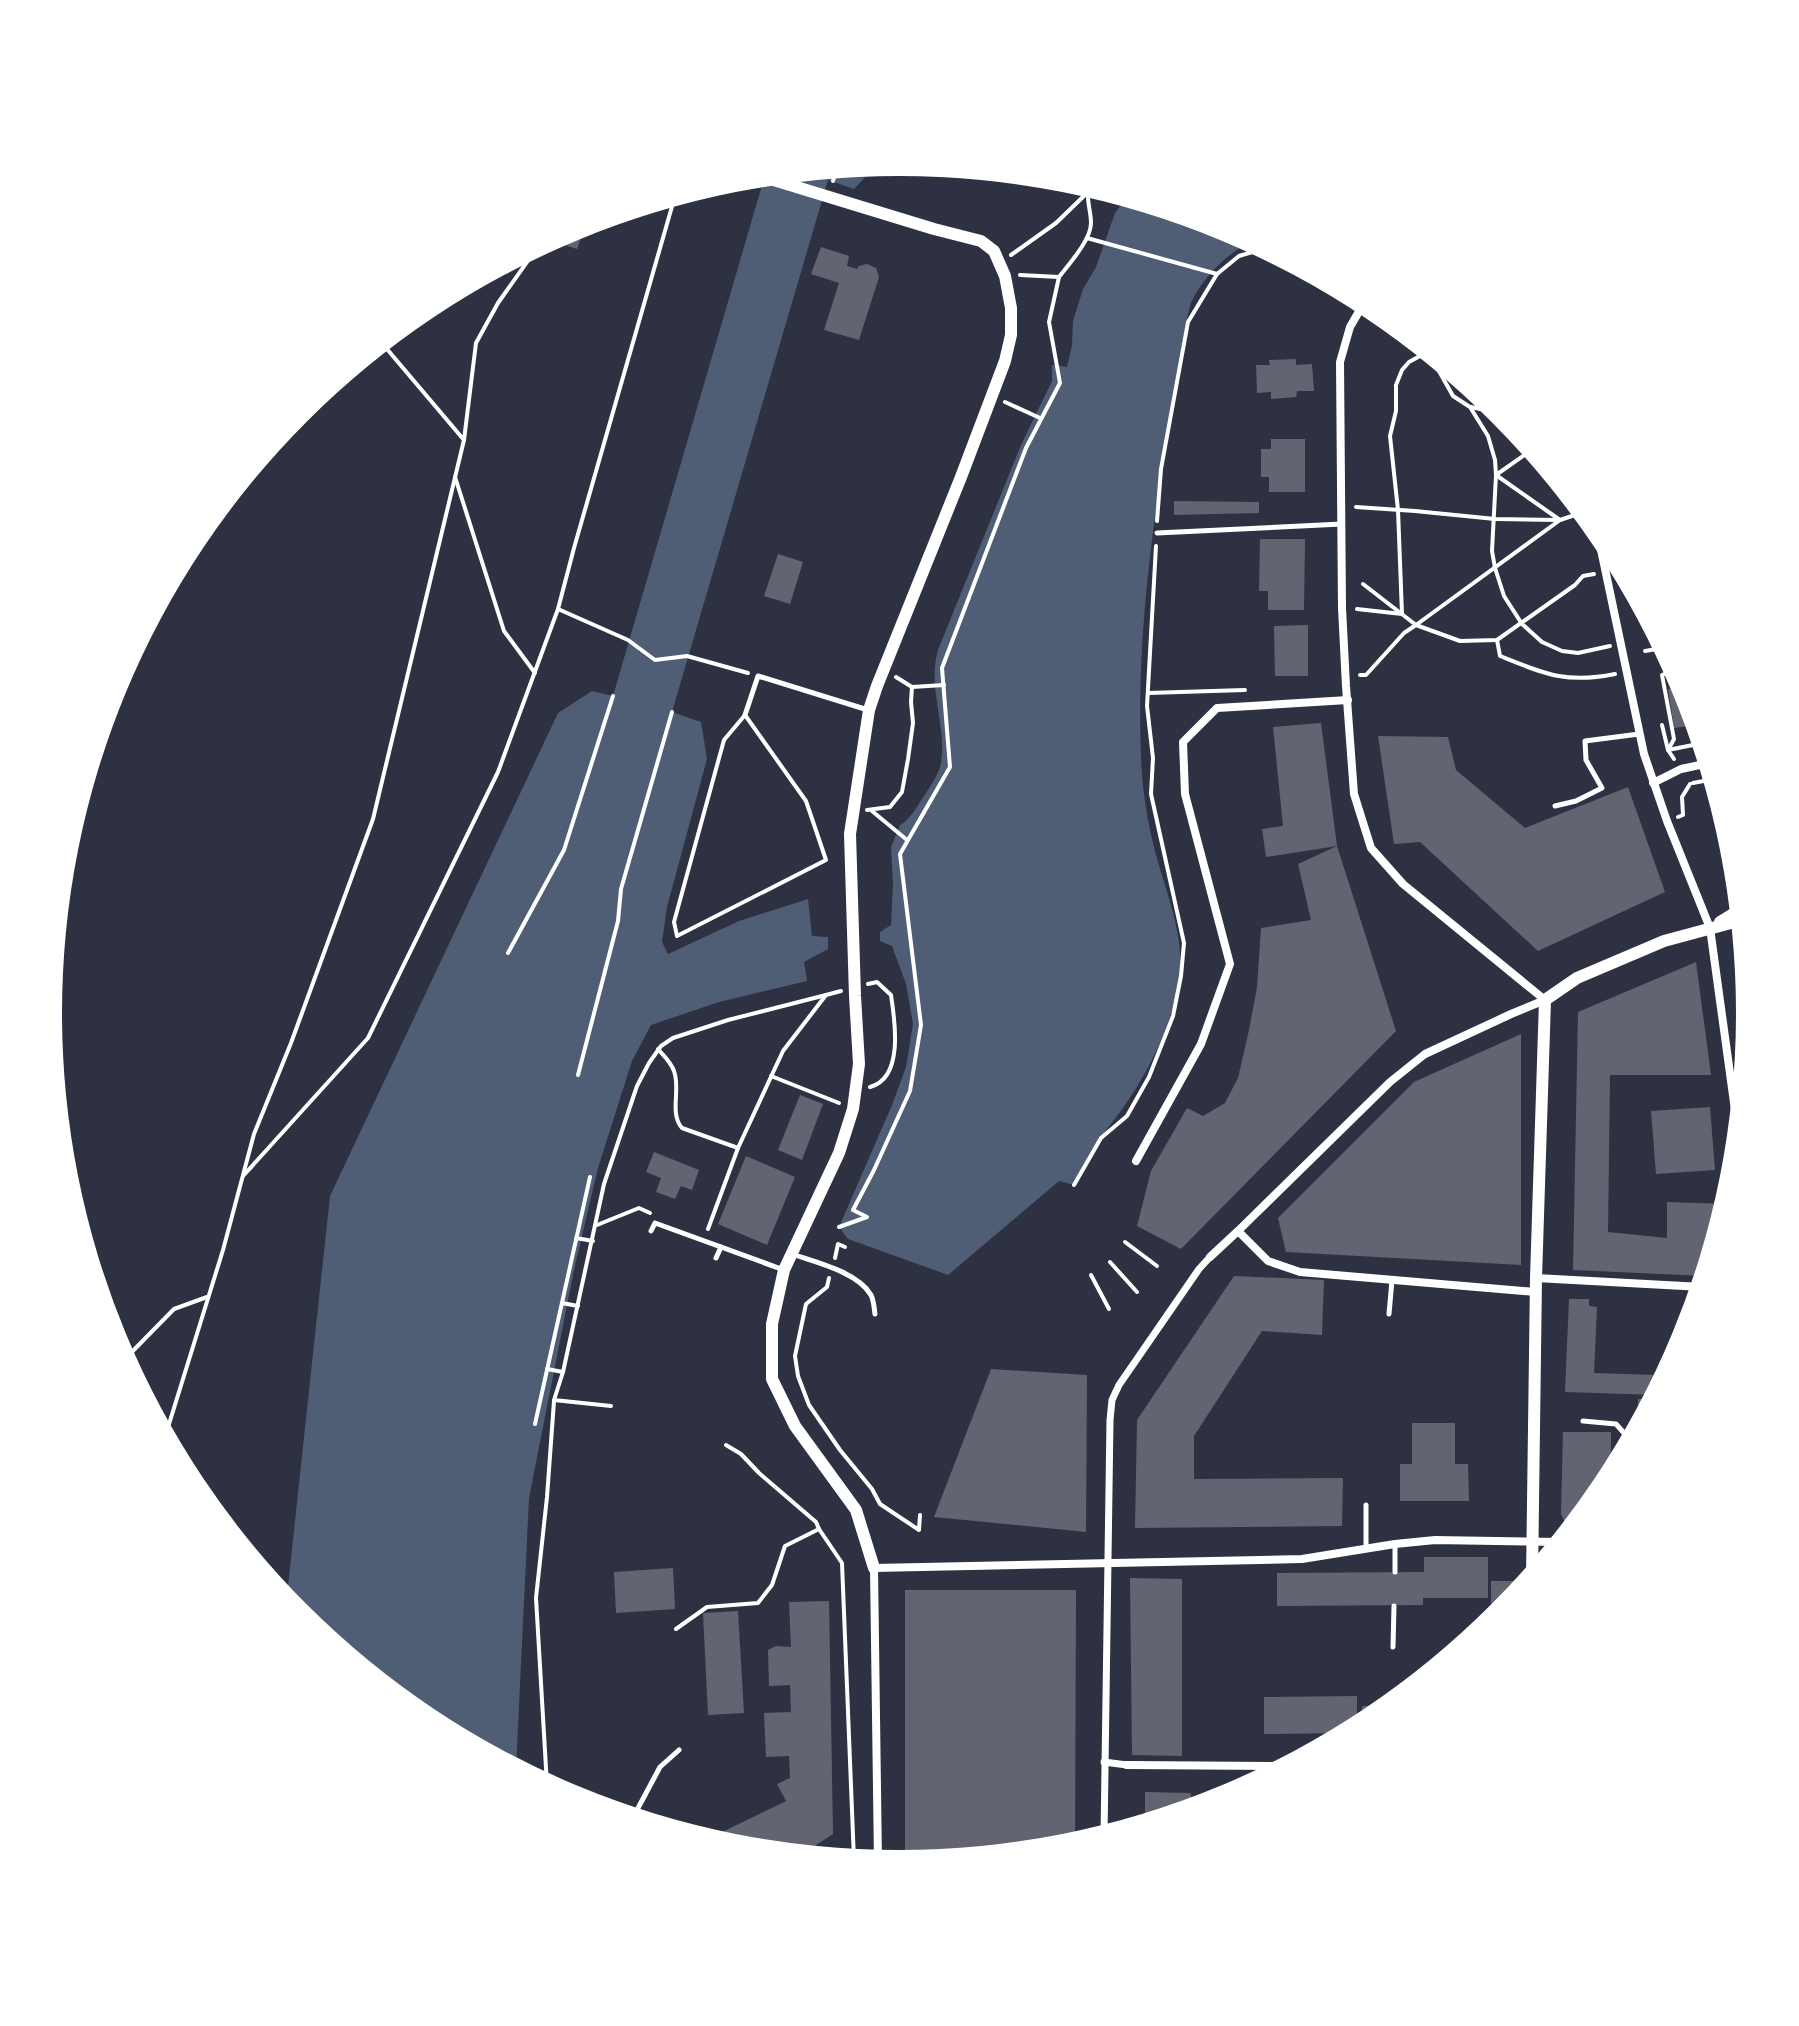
<svg xmlns="http://www.w3.org/2000/svg" width="1799" height="2026" font-family="'Crimson Pro',serif">
  <rect width="100%" height="100%" fill="#2d3142"/>
  <g fill="#4f5d75">
    <polygon points="877,164 854,189 828,180 672,712 701,722 707,759 667,907 662,942 668,954 739,921 808,899 812,936 828,937 828,949 804,962 807,981 719,1002 651,1025 632,1061 598,1168 574,1270 529,1498 516,1769 426,1721 297,1615 290,1606 288,1586 330,1196 558,713 592,691 613,696 765,175"/>
    <path d="M1127,197L1226,226L1253,241C1228,252 1202,278 1191,303C1189,309 1188,316 1186,322C1162,465 1135,610 1141,756C1142,788 1147,820 1155,851C1166,893 1186,938 1179,981C1171,1027 1149,1071 1123,1108C1116,1118 1108,1127 1101,1137C1091,1152 1083,1169 1074,1185L1059,1181L948,1275L848,1239L839,1227L892,1105L906,1067L913,1024L906,984L892,946L880,941V932L891,925L893,885L891,847L900,825C911,819 917,806 924,796C930,787 939,774 941,763C947,725 927,688 938,650L1021,445L1052,381V365L1067,367L1072,345L1073,321L1083,289L1096,267L1115,213Z"/>
  </g>
  <g fill="#626471">
    <polygon points="586,223 577,249 556,242 558,234 574,226"/>
    <polygon points="821,247 849,256 847,266 857,269 859,266 867,264 876,268 879,277 859,340 824,330 839,283 811,274"/>
    <polygon points="1296,359 1296,365 1312,364 1314,391 1297,391 1296,397 1271,399 1271,392 1257,393 1256,365 1270,365 1269,360"/>
    <polygon points="1271,439 1305,439 1305,492 1269,492 1269,477 1261,477 1261,449 1271,449"/>
    <polygon points="1174,501 1259,502 1259,513 1174,515"/>
    <polygon points="1260,539 1305,539 1304,610 1268,610 1268,591 1259,591"/>
    <polygon points="778,554 803,562 790,604 764,596"/>
    <polygon points="1308,625 1308,676 1275,676 1274,626"/>
    <polygon points="1685,686 1698,725 1674,728 1668,689"/>
    <polygon points="1321,723 1337,846 1266,857 1262,829 1283,826 1273,727"/>
    <polygon points="1378,736 1448,737 1456,770 1525,828 1628,787 1665,892 1538,951 1420,842 1394,844"/>
    <polygon points="1337,846 1396,1031 1181,1249 1137,1226 1151,1171 1187,1108 1203,1116 1225,1103 1238,1078 1249,1030 1257,987 1261,928 1311,920 1298,864"/>
    <polygon points="1744,942 1751,1013 1750,1025 1747,1025 1737,955"/>
    <polygon points="1696,962 1711,1075 1610,1075 1608,1232 1667,1238 1667,1202 1725,1204 1724,1214 1705,1276 1573,1270 1578,1012"/>
    <polygon points="1521,1034 1521,1265 1286,1252 1278,1218 1414,1082"/>
    <polygon points="800,1095 823,1104 802,1160 778,1150"/>
    <polygon points="1710,1107 1715,1170 1656,1174 1651,1111"/>
    <polygon points="654,1152 699,1170 692,1190 681,1186 675,1199 656,1192 661,1178 646,1172"/>
    <polygon points="746,1156 795,1177 767,1245 718,1224"/>
    <polygon points="1234,1276 1324,1280 1322,1335 1262,1331 1194,1436 1194,1479 1343,1478 1342,1526 1135,1528 1137,1420"/>
    <polygon points="1569,1299 1589,1299 1589,1306 1597,1307 1594,1373 1657,1375 1656,1395 1565,1392"/>
    <polygon points="991,1369 1087,1375 1086,1532 934,1517"/>
    <polygon points="1638,1399 1654,1399 1638,1428"/>
    <polygon points="1412,1423 1455,1423 1455,1464 1468,1464 1469,1501 1400,1501 1400,1464 1412,1464"/>
    <polygon points="1563,1432 1611,1432 1611,1472 1604,1472 1604,1481 1610,1481 1575,1526 1565,1523 1561,1514"/>
    <polygon points="1424,1557 1488,1557 1488,1598 1423,1598 1423,1605 1277,1606 1277,1573 1424,1572"/>
    <polygon points="673,1568 675,1609 616,1613 614,1572"/>
    <polygon points="1130,1578 1182,1579 1182,1756 1132,1755"/>
    <polygon points="1491,1581 1524,1581 1524,1587 1501,1615 1491,1624"/>
    <polygon points="905,1590 1076,1590 1075,1845 1065,1848 905,1864"/>
    <polygon points="829,1601 833,1834 801,1855 733,1848 720,1844 720,1833 786,1801 777,1784 790,1778 789,1756 766,1757 764,1713 791,1712 790,1685 769,1686 768,1650 776,1646 791,1647 789,1602"/>
    <polygon points="738,1611 744,1713 708,1715 703,1613"/>
    <polygon points="1357,1696 1357,1729 1349,1733 1264,1734 1264,1697"/>
    <polygon points="1391,1705 1372,1721 1362,1727 1362,1706"/>
    <polygon points="1145,1792 1191,1793 1191,1810 1145,1824"/>
  </g>
  <g fill="none" stroke-linecap="round" stroke-linejoin="round">
    <g stroke="#fff" stroke-width="4">
      <polyline points="833,181 837,168"/>
      <polyline points="1087,238 1217,274 1239,256 1266,248"/>
      <polyline points="1011,255 1056,223 1087,193"/>
      <path d="M1020,275L1059,277C1069,264 1091,240 1091,223C1091,209 1085,198 1089,185"/>
      <polyline points="1394,323 1421,356 1435,364 1453,396 1470,407 1488,436 1495,460 1496,475 1492,551 1495,568 1504,596 1522,624 1542,642 1562,651 1578,653 1610,646"/>
      <polyline points="381,342 464,440"/>
      <polyline points="1005,402 1040,418"/>
      <polyline points="1471,407 1489,411 1510,421"/>
      <polyline points="455,477 504,631 535,673"/>
      <polyline points="1356,507 1415,511 1495,519 1560,520 1572,516"/>
      <polyline points="1157,521 1161,469 1188,322 1217,274"/>
      <polyline points="1363,584 1416,625 1560,520 1496,475 1533,449"/>
      <polyline points="558,609 628,640 655,660 687,656 748,673"/>
      <polyline points="1357,609 1402,614 1398,510 1390,436 1396,411 1396,385 1402,370 1409,362 1420,356"/>
      <path d="M1497,640L1500,656C1545,674 1566,684 1615,674"/>
      <polyline points="1662,641 1669,672 1662,675 1674,739 1668,750 1674,759"/>
      <polyline points="1645,651 1662,648"/>
      <polyline points="1360,675 1366,675 1404,633 1416,625 1460,641 1497,640 1575,585 1583,576 1594,574"/>
      <polyline points="912,687 944,685"/>
      <polyline points="1148,693 1245,690"/>
      <polygon points="745,715 806,801 826,860 677,936 674,922 724,740"/>
      <polyline points="1662,725 1668,750 1703,743"/>
      <polyline points="1693,783 1714,779"/>
      <polyline points="867,810 890,807 902,792 908,759 913,723 911,702 912,687 896,677"/>
      <polyline points="872,811 907,840"/>
      <polyline points="1678,817 1683,815 1682,797 1690,784"/>
      <polyline points="508,953 564,850 613,696"/>
      <path d="M868,984L877,982L891,995C895,1021 904,1078 870,1087"/>
      <path d="M658,1049C664,1056 671,1062 674,1071C681,1089 669,1113 682,1128L738,1148"/>
      <polyline points="578,1075 618,921 621,889 672,712"/>
      <polyline points="771,1076 839,1103"/>
      <polyline points="243,1176 368,1038 498,772 558,609 574,548 675,196"/>
      <polyline points="1074,1185 1101,1138 1127,1116 1149,1077 1173,1016 1181,976 1184,943 1151,794 1153,758 1147,706 1156,546"/>
      <polyline points="597,1225 639,1208 650,1213"/>
      <polyline points="839,1227 867,1217 853,1210 874,1170 910,1091 921,1025 900,854 950,767 942,668 1026,448 1060,383 1049,322 1059,277"/>
      <polyline points="708,1229 738,1148 783,1051 826,995 841,991"/>
      <polyline points="576,1238 593,1241"/>
      <polyline points="1125,1242 1157,1266"/>
      <polyline points="835,1258 838,1244 845,1247"/>
      <polyline points="1110,1262 1137,1292"/>
      <polyline points="1091,1275 1109,1309"/>
      <polyline points="829,1278 827,1287 806,1304 795,1356 798,1376 809,1405 840,1450 872,1489 880,1504 919,1530 920,1515"/>
      <polyline points="562,1303 578,1306"/>
      <polyline points="124,1360 174,1309 207,1297"/>
      <polyline points="547,1369 563,1372"/>
      <polyline points="611,1406 554,1400 563,1372 604,1184 637,1086 649,1063 661,1046 673,1038 728,1020 826,995"/>
      <polyline points="535,1424 590,1177"/>
      <polyline points="165,1437 223,1250 254,1134 291,1043 373,819 464,440 476,343 498,303 539,245"/>
      <polyline points="726,1445 741,1454 759,1473 816,1522 819,1529 842,1563 854,1860"/>
      <polyline points="676,1629 707,1607 758,1603 772,1585 785,1546 819,1529"/>
      <polyline points="547,1785 536,1598 547,1497 554,1401"/>
    </g>
    <g stroke="#fff" stroke-width="5">
      <polyline points="1157,533 1342,524"/>
      <polyline points="745,715 758,676 868,710"/>
      <polyline points="1555,806 1576,801 1602,788 1586,760 1585,741 1639,734"/>
      <polyline points="651,1231 655,1223 784,1270"/>
      <path d="M792,1254C815,1262 858,1272 871,1295C874,1301 874,1308 875,1314"/>
      <polyline points="716,1258 721,1247"/>
      <polyline points="1389,1314 1392,1280"/>
      <polyline points="1678,1337 1679,1352"/>
      <polyline points="1583,1421 1616,1424 1624,1433 1628,1447"/>
      <polyline points="1366,1548 1366,1505"/>
      <polyline points="1395,1572 1395,1544"/>
      <polyline points="1393,1647 1394,1606"/>
      <polyline points="635,1818 637,1810 660,1767 679,1750"/>
    </g>
    <g stroke="#fff" stroke-width="7">
      <polyline points="1104,1762 1127,1765"/>
      <polyline points="1104,1837 1110,1420 1112,1400 1119,1385 1199,1269 1210,1257"/>
    </g>
    <g stroke="#fff" stroke-width="8">
      <polyline points="1596,526 1644,754 1667,821 1710,928 1739,1139"/>
      <polyline points="1653,783 1681,769 1709,763"/>
      <polyline points="1136,1161 1201,1044 1230,964 1185,794 1183,742 1217,708 1348,700"/>
      <polyline points="1238,1231 1268,1261 1300,1272 1536,1292"/>
      <polyline points="1210,1257 1238,1231 1390,1082 1425,1054 1511,1014 1545,1000 1403,884 1371,848 1354,794 1346,686 1342,608 1340,362 1350,327 1365,301"/>
      <polyline points="1536,1278 1702,1287"/>
      <polyline points="1127,1765 1288,1766"/>
      <polyline points="878,1862 874,1568 1302,1559 1395,1544 1435,1540 1562,1542"/>
    </g>
    <g stroke="#fff" stroke-width="12">
      <polyline points="757,175 934,229 981,241 994,251 1005,276 1011,308 1011,335 1005,361 961,477 877,686 869,710 850,834 855,996 859,1064 853,1109 839,1153 784,1270 772,1324 772,1379 795,1426 856,1510 874,1568"/>
      <polyline points="1720,922 1741,909"/>
      <polyline points="1532,1578 1536,1278 1545,1000 1577,978 1664,941 1742,920"/>
    </g>
  </g>
  <path d="M0 0H1799V2026H0ZM62 1013a837 837 0 1 1 1674 0a837 837 0 1 1-1674 0Z" fill="#fff" fill-rule="evenodd"/>
</svg>
